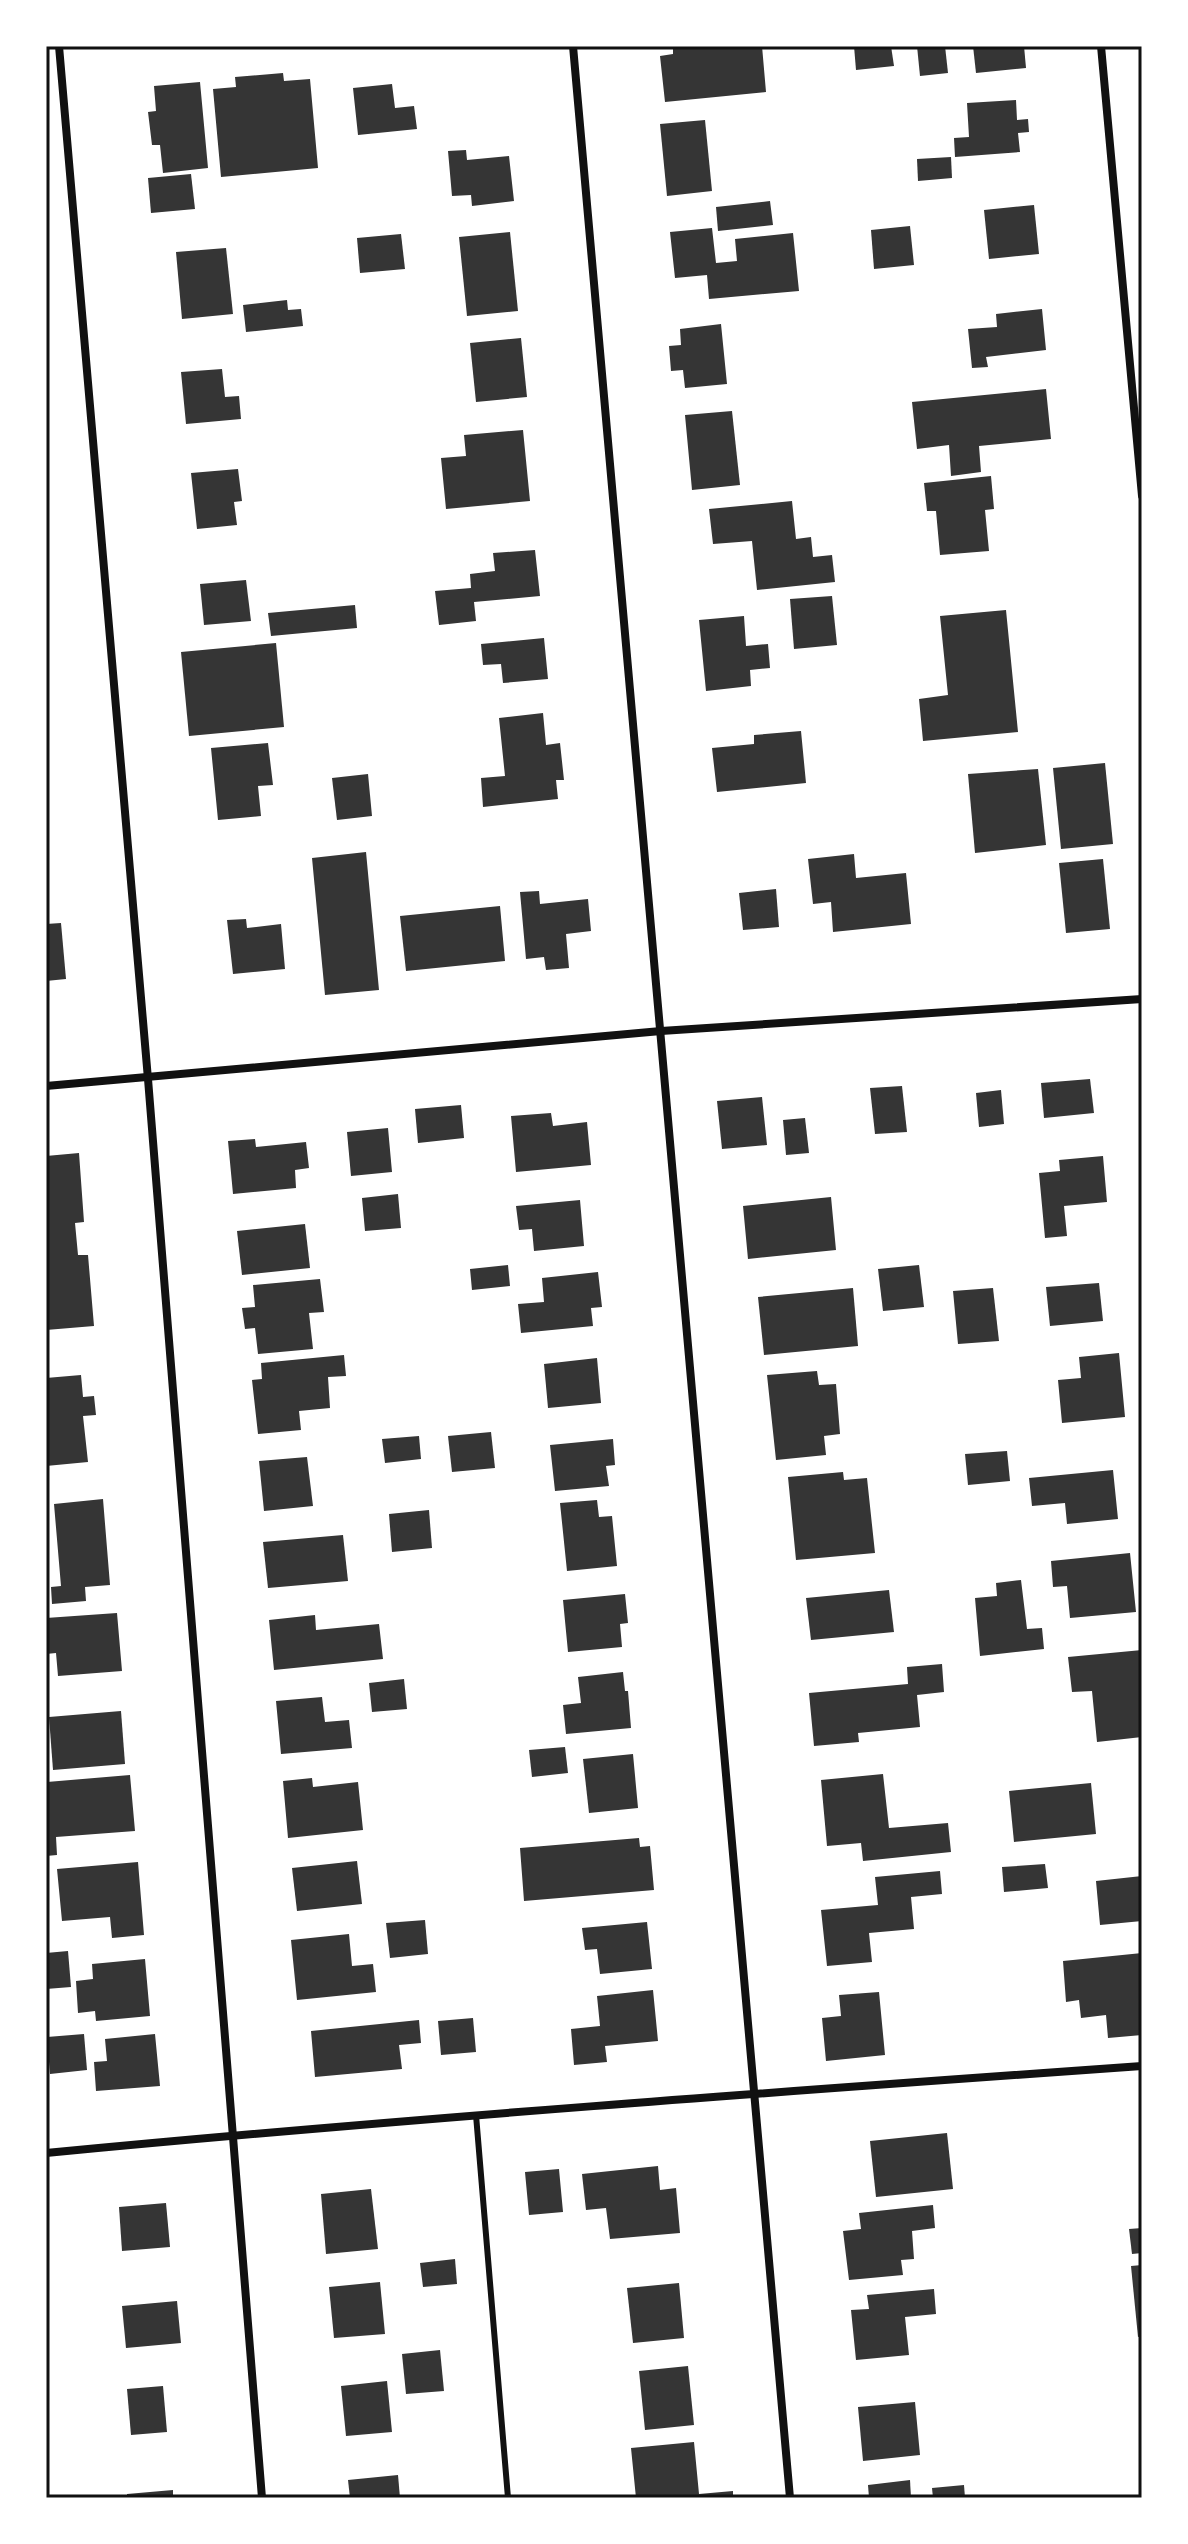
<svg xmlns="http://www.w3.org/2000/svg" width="1188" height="2544" font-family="'Alegreya Sans',sans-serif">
  <rect width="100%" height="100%" fill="#fff"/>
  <g fill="#353535">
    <polygon points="673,46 762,46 766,92 665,102 660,56 673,54"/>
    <polygon points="854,46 891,46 894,66 856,70"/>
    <polygon points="917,46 945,46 948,73 920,76"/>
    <polygon points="973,46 1024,46 1026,68 976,73"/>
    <polygon points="283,73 284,81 310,79 318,168 221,177 213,89 236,87 235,77"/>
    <polygon points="200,82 208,168 163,173 160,145 152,145 148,112 156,111 154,86"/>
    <polygon points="392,84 395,108 414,106 417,129 358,135 353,88"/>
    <polygon points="1016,100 1017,120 1028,119 1029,132 1018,133 1020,152 955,157 954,138 969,137 967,103"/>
    <polygon points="705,120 712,191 667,196 660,124"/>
    <polygon points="466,150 467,160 509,156 514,201 472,206 471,195 452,196 448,151"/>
    <polygon points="951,157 952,178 918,181 917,159"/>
    <polygon points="191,174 195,209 151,213 148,178"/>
    <polygon points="770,201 773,225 718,231 716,207"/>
    <polygon points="1034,205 1039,254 989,259 984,210"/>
    <polygon points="910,226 914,265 874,269 871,230"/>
    <polygon points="712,228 716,263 737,261 735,239 793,233 799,291 709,299 707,275 675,278 670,232"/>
    <polygon points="510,232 518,311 467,316 459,237"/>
    <polygon points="401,234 405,269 360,273 357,238"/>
    <polygon points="226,248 233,314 182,319 176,252"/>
    <polygon points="287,300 288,310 301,309 303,326 246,332 243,305"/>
    <polygon points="1042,309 1046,350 986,357 988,367 972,368 968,329 997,327 996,314"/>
    <polygon points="721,324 727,384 685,388 683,370 671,371 669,346 681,345 680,329"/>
    <polygon points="521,338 527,397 476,402 470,343"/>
    <polygon points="222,369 225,397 239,396 241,419 186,424 181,372"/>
    <polygon points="1046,389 1051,439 979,446 981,472 951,476 949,445 917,449 912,402"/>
    <polygon points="732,411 740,485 692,490 685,415"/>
    <polygon points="523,430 530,501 446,509 441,458 466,456 464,435"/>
    <polygon points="238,469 242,501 234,502 237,525 197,529 191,473"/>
    <polygon points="991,476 994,509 985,510 989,551 940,555 936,511 927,511 924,483"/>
    <polygon points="792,501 796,539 811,537 813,557 832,555 835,582 757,590 752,541 713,544 709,509"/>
    <polygon points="535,550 540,596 474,602 476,621 439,625 435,591 471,588 470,574 495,571 493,553"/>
    <polygon points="246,580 251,621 204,625 200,584"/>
    <polygon points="832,596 837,645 794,649 790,599"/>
    <polygon points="355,605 357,628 271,636 268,613"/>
    <polygon points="1006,610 1018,732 923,741 919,699 948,695 940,616"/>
    <polygon points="744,616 746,646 768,644 770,668 750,670 751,686 706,691 699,620"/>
    <polygon points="544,638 548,679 503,683 501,664 483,665 481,644"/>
    <polygon points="276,643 284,727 189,736 181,652"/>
    <polygon points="543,713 546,745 560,743 564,780 556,780 558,799 483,807 481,778 505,776 499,718"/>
    <polygon points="801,731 806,783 717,792 712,748 754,744 754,735"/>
    <polygon points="268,743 273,785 258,786 261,816 218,820 211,748"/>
    <polygon points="1105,763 1113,844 1061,849 1053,768"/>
    <polygon points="1038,769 1046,845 975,853 968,774"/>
    <polygon points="368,774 372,816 337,820 332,778"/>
    <polygon points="366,852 379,990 325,995 312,858"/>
    <polygon points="854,854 856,878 906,873 911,924 833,932 831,902 813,904 808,859"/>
    <polygon points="1103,859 1110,929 1066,933 1059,863"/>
    <polygon points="776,889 779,927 743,930 739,893"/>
    <polygon points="539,891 540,904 588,899 591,931 566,934 569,968 546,970 544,957 526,959 520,892"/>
    <polygon points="500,906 505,961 406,971 400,916"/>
    <polygon points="246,919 247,928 281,924 285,969 233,974 227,920"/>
    <polygon points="61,923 66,979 46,981 46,924"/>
    <polygon points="1090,1079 1094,1113 1044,1118 1041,1083"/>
    <polygon points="902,1086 907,1132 875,1134 870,1088"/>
    <polygon points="1001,1090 1004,1124 979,1127 976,1093"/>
    <polygon points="762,1097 767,1145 722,1149 717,1101"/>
    <polygon points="461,1105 464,1138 418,1143 415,1109"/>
    <polygon points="551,1113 553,1126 587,1122 591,1165 516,1172 511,1116"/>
    <polygon points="805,1118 809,1153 786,1155 783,1120"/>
    <polygon points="388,1128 392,1172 351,1176 347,1132"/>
    <polygon points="255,1139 256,1147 306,1142 309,1168 295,1170 296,1188 233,1194 228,1141"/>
    <polygon points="79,1153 84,1222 75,1223 78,1255 88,1255 94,1326 46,1330 46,1156"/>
    <polygon points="1103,1156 1107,1202 1064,1206 1067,1236 1045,1238 1039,1173 1060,1171 1059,1160"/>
    <polygon points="398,1194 401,1228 365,1231 362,1198"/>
    <polygon points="831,1197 836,1250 748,1259 743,1206"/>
    <polygon points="580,1200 584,1246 534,1251 532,1229 519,1230 516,1206"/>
    <polygon points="305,1224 310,1268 242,1275 237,1231"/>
    <polygon points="508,1265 510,1286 472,1290 470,1269"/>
    <polygon points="919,1265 924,1307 883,1311 878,1269"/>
    <polygon points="598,1272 602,1307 591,1308 593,1326 521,1333 518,1304 544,1302 542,1278"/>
    <polygon points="320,1279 324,1312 309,1313 313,1349 258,1354 255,1328 245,1329 242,1308 255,1307 253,1285"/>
    <polygon points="1099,1283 1103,1321 1050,1326 1046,1287"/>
    <polygon points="853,1288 858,1346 764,1355 758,1297"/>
    <polygon points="993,1288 999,1341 958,1344 953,1291"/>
    <polygon points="1119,1353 1125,1417 1062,1423 1058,1380 1081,1378 1079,1357"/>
    <polygon points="344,1355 346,1376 328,1377 330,1408 299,1411 301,1430 258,1434 252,1380 262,1379 261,1363"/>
    <polygon points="597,1358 601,1403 548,1408 544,1364"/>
    <polygon points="817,1371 819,1385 836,1384 840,1434 824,1436 826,1455 776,1460 767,1375"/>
    <polygon points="81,1375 83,1397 94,1396 96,1415 83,1416 88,1462 46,1466 46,1378"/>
    <polygon points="491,1432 495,1468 452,1472 448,1436"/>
    <polygon points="419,1436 421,1459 385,1463 382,1439"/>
    <polygon points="613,1439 615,1465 606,1466 609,1486 555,1491 550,1445"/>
    <polygon points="1007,1451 1010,1481 968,1485 965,1454"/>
    <polygon points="307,1457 313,1506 264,1511 259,1461"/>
    <polygon points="1113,1470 1118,1519 1067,1524 1065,1503 1032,1506 1029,1478"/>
    <polygon points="843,1472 844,1480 867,1478 875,1553 796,1560 788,1477"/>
    <polygon points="103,1499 110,1585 85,1587 86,1601 52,1604 51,1587 61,1586 54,1504"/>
    <polygon points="597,1500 599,1517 612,1516 617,1566 567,1571 560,1503"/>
    <polygon points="429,1510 432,1548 392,1552 389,1514"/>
    <polygon points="343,1535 348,1581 268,1588 263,1542"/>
    <polygon points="1130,1553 1136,1612 1070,1618 1067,1586 1053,1587 1051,1561"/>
    <polygon points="1021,1580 1027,1629 1042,1628 1044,1649 980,1656 975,1598 997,1596 996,1583"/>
    <polygon points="889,1590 894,1632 811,1640 806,1598"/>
    <polygon points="625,1594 628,1623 620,1624 622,1647 568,1652 563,1600"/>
    <polygon points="117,1613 122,1671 58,1676 56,1653 46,1654 46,1618"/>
    <polygon points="315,1615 316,1630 379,1624 383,1659 274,1670 269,1620"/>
    <polygon points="1142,1650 1142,1737 1097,1742 1092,1691 1072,1692 1068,1657"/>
    <polygon points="942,1664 944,1692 917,1695 920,1727 858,1733 859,1742 814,1746 809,1693 908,1684 907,1667"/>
    <polygon points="623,1672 625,1691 628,1691 631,1728 566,1734 563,1705 581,1703 578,1677"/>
    <polygon points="404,1679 407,1709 372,1712 369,1683"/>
    <polygon points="322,1697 325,1722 349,1720 352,1748 281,1754 276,1701"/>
    <polygon points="121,1711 125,1764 53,1770 49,1717"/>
    <polygon points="565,1747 568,1773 532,1777 529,1750"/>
    <polygon points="633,1754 638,1808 589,1813 583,1759"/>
    <polygon points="883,1774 889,1828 948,1823 951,1852 863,1861 861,1843 827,1846 821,1780"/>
    <polygon points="130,1775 135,1831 56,1837 57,1855 46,1856 46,1811 49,1811 47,1782"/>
    <polygon points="312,1778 313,1787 358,1782 363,1830 288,1838 283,1781"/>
    <polygon points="1091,1783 1096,1834 1014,1842 1009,1791"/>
    <polygon points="639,1838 640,1847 650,1846 654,1890 524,1901 520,1848"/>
    <polygon points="357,1861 362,1904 297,1911 292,1868"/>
    <polygon points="138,1862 144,1935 112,1938 110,1917 62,1921 57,1869"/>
    <polygon points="1045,1864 1048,1888 1004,1892 1002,1867"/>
    <polygon points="940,1871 942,1894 911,1897 914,1929 869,1933 872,1962 827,1966 821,1910 878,1905 875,1877"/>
    <polygon points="1142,1876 1142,1921 1100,1925 1096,1881"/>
    <polygon points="425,1920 428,1954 390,1958 386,1923"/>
    <polygon points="647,1922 652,1969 600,1974 597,1949 585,1950 582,1928"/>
    <polygon points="349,1934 352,1966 373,1964 376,1992 297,2000 291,1940"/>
    <polygon points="68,1951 71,1987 46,1989 46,1953"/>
    <polygon points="1142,1953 1142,2035 1108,2038 1106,2015 1081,2018 1079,2000 1066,2002 1063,1961"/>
    <polygon points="145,1959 150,2016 96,2021 95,2011 78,2013 76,1981 93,1979 92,1964"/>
    <polygon points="653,1990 658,2041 605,2046 607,2062 574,2065 571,2029 600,2026 597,1996"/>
    <polygon points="879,1992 885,2055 826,2061 822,2018 841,2016 839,1995"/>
    <polygon points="473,2018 476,2052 441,2055 438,2021"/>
    <polygon points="419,2020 421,2043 399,2045 402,2069 315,2077 311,2031"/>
    <polygon points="84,2034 87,2070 50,2074 47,2037"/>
    <polygon points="155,2034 160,2086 96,2091 94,2062 107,2061 105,2039"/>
    <polygon points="947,2133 953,2189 876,2197 870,2141"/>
    <polygon points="658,2166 660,2190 676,2188 680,2233 610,2239 606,2208 586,2210 582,2174"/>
    <polygon points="559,2169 563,2212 529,2215 525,2172"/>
    <polygon points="371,2189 378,2249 326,2254 321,2194"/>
    <polygon points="166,2203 170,2247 122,2251 119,2207"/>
    <polygon points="933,2205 935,2228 912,2231 914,2259 901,2260 903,2275 849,2280 843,2231 861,2229 859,2213"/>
    <polygon points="1142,2228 1142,2253 1132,2254 1129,2229"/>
    <polygon points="455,2259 457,2284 423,2287 420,2263"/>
    <polygon points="1142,2265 1142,2336 1138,2337 1131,2266"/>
    <polygon points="380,2282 385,2334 334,2338 329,2287"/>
    <polygon points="679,2283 684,2338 633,2343 627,2288"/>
    <polygon points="934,2289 936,2314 905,2317 909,2355 856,2360 851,2310 869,2309 867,2295"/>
    <polygon points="177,2301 181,2343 126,2348 122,2306"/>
    <polygon points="440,2350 444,2391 406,2394 402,2354"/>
    <polygon points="688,2366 694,2425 645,2430 639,2371"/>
    <polygon points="387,2381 392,2432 346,2436 341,2386"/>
    <polygon points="163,2386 167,2432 131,2435 127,2389"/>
    <polygon points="915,2402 920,2455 863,2461 858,2407"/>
    <polygon points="694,2442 699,2494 733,2491 733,2498 636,2498 631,2448"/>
    <polygon points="398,2475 400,2498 350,2498 348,2480"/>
    <polygon points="910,2480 911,2498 869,2498 868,2485"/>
    <polygon points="964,2485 965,2498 933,2498 932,2488"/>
    <polygon points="173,2490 173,2498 127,2498 127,2494"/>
  </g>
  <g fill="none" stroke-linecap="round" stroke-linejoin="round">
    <polyline stroke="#111" stroke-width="6" points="476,2115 508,2498"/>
    <g stroke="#111" stroke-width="8">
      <polyline points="59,46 148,1079 262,2498"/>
      <polyline points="573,46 790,2498"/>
      <polyline points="1101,46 1142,496"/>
      <polyline points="46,1086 661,1031 1142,999"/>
      <path d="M46,2153C411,2118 776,2092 1142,2066"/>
    </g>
  </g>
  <rect width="1188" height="2544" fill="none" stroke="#ffffff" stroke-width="96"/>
  <rect x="48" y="48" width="1092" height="2448" fill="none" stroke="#111" stroke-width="3"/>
</svg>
